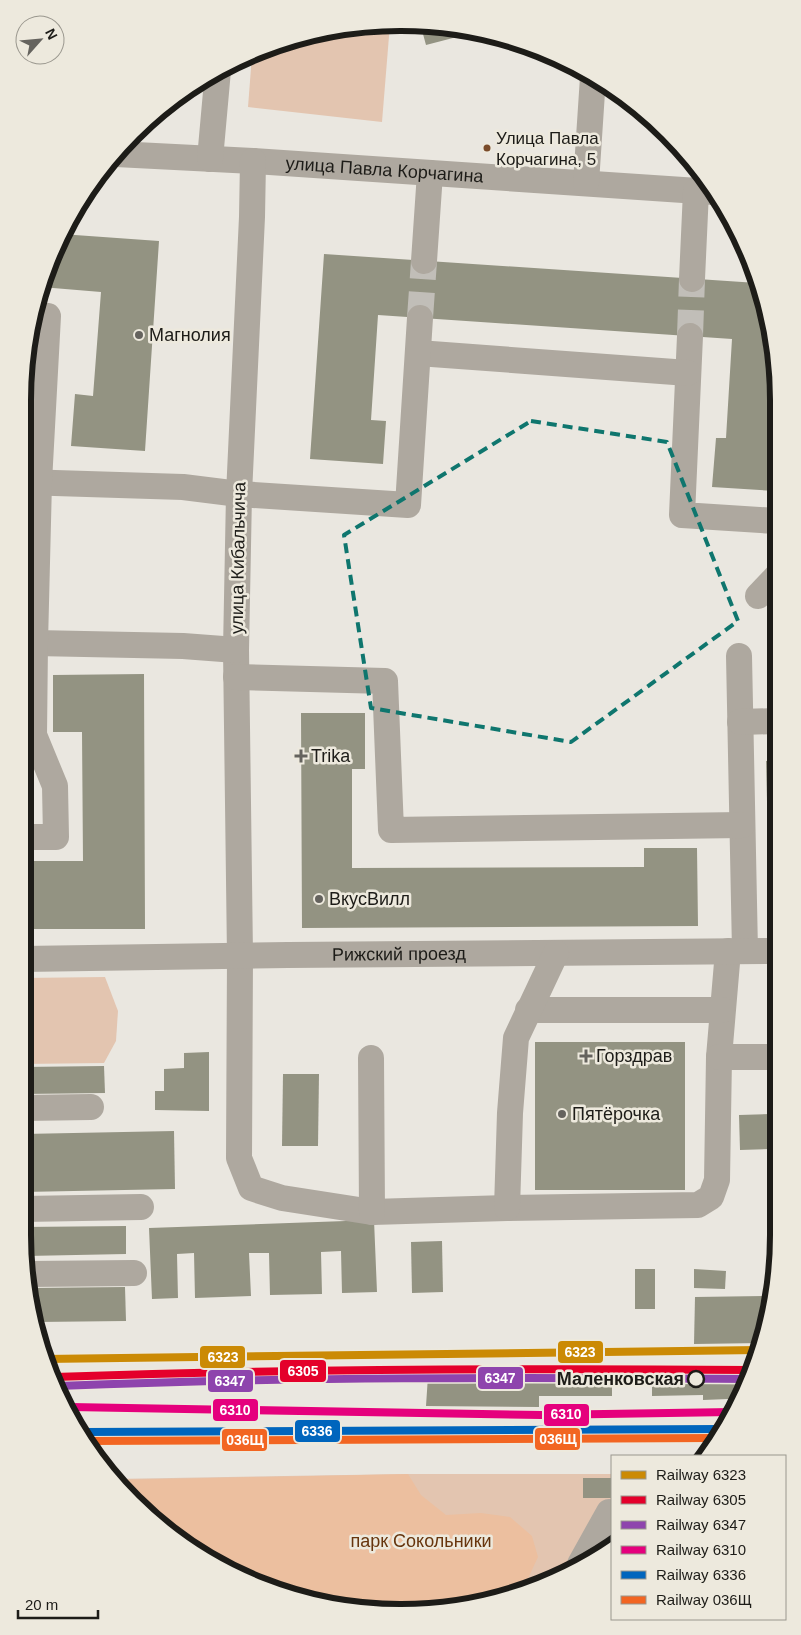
<svg xmlns="http://www.w3.org/2000/svg" width="801" height="1635" font-family="Helvetica,sans-serif">
  <rect width="100%" height="100%" fill="#eae7e0"/>
  <g fill="#e3c5b0">
    <polygon points="390,24 382,122 248,107 252,55 279,43 351,26"/>
    <polygon points="105,977 118,1011 116,1041 104,1063 23,1064 23,978"/>
    <polygon points="408,1474 612,1474 612,1542 567,1574 450,1609 326,1605 211,1562 151,1519 114,1479"/>
  </g>
  <polygon fill="#ecbf9f" points="408,1474 421,1495 446,1515 481,1513 510,1517 532,1536 538,1557 524,1587 450,1609 326,1605 211,1562 151,1519 115,1480"/>
  <g fill="#939382">
    <polygon points="420,23 425,23 476,32 426,45"/>
    <polygon points="61,234 159,241 145,451 71,446 75,394 93,396 101,292 41,287"/>
    <polygon points="324,254 757,283 775,351 776,491 712,487 716,438 726,438 732,339 378,315 371,420 386,421 383,464 310,459"/>
    <rect x="23" y="501" width="2" height="58"/>
    <polygon points="144,674 145,929 23,929 23,861 83,861 82,732 53,732 53,675"/>
    <polygon points="301,713 365,713 365,769 352,769 352,868 644,867 644,848 697,848 698,926 302,928"/>
    <polygon points="776,760 777,842 768,842 766,761"/>
    <rect x="535" y="1042" width="150" height="148"/>
    <polygon points="209,1052 209,1111 155,1110 155,1091 164,1091 164,1069 184,1068 184,1053"/>
    <polygon points="104,1066 105,1093 23,1094 23,1067"/>
    <polygon points="283,1074 319,1074 318,1146 282,1146"/>
    <polygon points="770,1114 771,1149 740,1150 739,1115"/>
    <polygon points="174,1131 175,1189 23,1192 23,1134"/>
    <polygon points="374,1220 377,1292 342,1293 341,1251 321,1252 322,1294 270,1295 269,1253 249,1253 251,1296 195,1298 194,1253 177,1254 178,1298 152,1299 149,1228"/>
    <polygon points="126,1226 126,1254 26,1256 23,1227"/>
    <polygon points="442,1241 443,1292 412,1293 411,1242"/>
    <rect x="635" y="1269" width="20" height="40"/>
    <polygon points="694,1269 726,1271 725,1289 694,1288"/>
    <polygon points="125,1287 126,1321 37,1322 31,1288"/>
    <polygon points="772,1296 766,1332 762,1343 694,1344 695,1297"/>
    <polygon points="428,1376 540,1376 540,1380 612,1380 612,1396 539,1396 539,1407 426,1406"/>
    <polygon points="728,1376 749,1376 737,1405 728,1405 728,1399 703,1400 703,1395 652,1396 652,1380 728,1381"/>
    <rect x="583" y="1478" width="29" height="20"/>
  </g>
  <g fill="none" stroke-linecap="round" stroke-linejoin="round">
    <g stroke="#c1beb8" stroke-width="26" stroke-dasharray="26 13" stroke-linecap="butt">
      <polyline points="420,318 424,261"/>
      <polyline points="690,336 692,279"/>
    </g>
    <g stroke="#aea89f" stroke-width="26">
      <path id="s1" d="M116,154L253,161L713,192"/>
      <polyline points="210,159 218,70"/>
      <polyline points="253,161 252,217 239,494 236,650 240,956 239,1158 251,1188 282,1198 372,1212 507,1208 698,1205 711,1197 717,1180 719,1057 728,951"/>
      <polyline points="586,183 593,77"/>
      <polyline points="424,261 430,173"/>
      <polyline points="692,279 696,191"/>
      <polyline points="690,336 682,515 776,521"/>
      <polyline points="418,353 688,373"/>
      <polyline points="23,482 183,487 239,494 408,505 420,318"/>
      <polyline points="758,596 776,577"/>
      <polyline points="35,643 183,646 236,650"/>
      <polyline points="739,656 745,951"/>
      <polyline points="236,677 385,681 391,830 742,825"/>
      <polyline points="740,722 776,721"/>
      <polyline points="23,837 56,837 55,786 34,735 35,643 39,482 48,316 33,315"/>
      <path id="s2" d="M23,959L288,955L777,951"/>
      <polyline points="528,1010 722,1010"/>
      <polyline points="719,1057 777,1057"/>
      <polyline points="371,1058 372,1212"/>
      <polyline points="23,1108 91,1107"/>
      <polyline points="507,1208 510,1113 516,1038 556,953"/>
      <polyline points="23,1209 141,1207"/>
      <polyline points="29,1274 134,1273"/>
      <polyline points="580,1564 609,1512"/>
    </g>
    <defs>
      <polyline id="rail-1" points="44,1359 759,1350"/>
      <path id="rail-2" d="M54,1377C286,1369 519,1368 751,1370"/>
      <path id="rail-3" d="M58,1386C288,1377 518,1377 748,1379"/>
      <polyline id="rail-4" points="70,1407 541,1415 732,1412"/>
      <polyline id="rail-5" points="83,1432 720,1429"/>
      <polyline id="rail-6" points="88,1441 714,1438"/>
    </defs>
    <use href="#rail-1" stroke="#ede9dd" stroke-width="11"/>
    <use href="#rail-2" stroke="#ede9dd" stroke-width="11"/>
    <use href="#rail-3" stroke="#ede9dd" stroke-width="11"/>
    <use href="#rail-4" stroke="#ede9dd" stroke-width="11"/>
    <use href="#rail-5" stroke="#ede9dd" stroke-width="11"/>
    <use href="#rail-6" stroke="#ede9dd" stroke-width="11"/>
    <use href="#rail-1" stroke="#cb8a05" stroke-width="8"/>
    <use href="#rail-2" stroke="#e4002b" stroke-width="8"/>
    <use href="#rail-3" stroke="#8e44ad" stroke-width="8"/>
    <use href="#rail-4" stroke="#e5007d" stroke-width="8"/>
    <use href="#rail-5" stroke="#0065bd" stroke-width="8"/>
    <use href="#rail-6" stroke="#f26522" stroke-width="8"/>
  </g>
  <path fill="none" stroke="#0f766e" stroke-width="4" stroke-dasharray="10 6" stroke-linejoin="round" d="M531,421L667,442L738,621L571,742L371,708L344,535Z"/>
  <circle fill="#7a4b2a" stroke="#ede9dd" stroke-width="2" cx="487" cy="148" r="4.5"/>
  <g fill="#65635e" stroke="#ede9dd" stroke-width="2">
    <circle cx="139" cy="335" r="5"/>
    <path d="M298.5 748.5h5v5h5v5h-5v5h-5v-5h-5v-5h5z"/>
    <circle cx="319" cy="899" r="5"/>
    <path d="M583.5 1048.5h5v5h5v5h-5v5h-5v-5h-5v-5h5z"/>
    <circle cx="562" cy="1114" r="5"/>
  </g>
  <circle fill="#ede9dd" stroke="#1d1c18" stroke-width="2.5" cx="696" cy="1379" r="8"/>
  <g text-anchor="middle" dominant-baseline="central" stroke-width="5" stroke-linejoin="round" paint-order="stroke">
    <g font-size="17" fill="#1d1c18" stroke="#ede9dd" text-anchor="start">
      <text x="496" y="138">Улица Павла<tspan x="496" dy="21">Корчагина, 5</tspan></text>
    </g>
    <g font-size="18" fill="#1d1c18" stroke="#ede9dd">
      <text stroke="none"><textPath href="#s1" startOffset="269">улица Павла Корчагина</textPath></text>
      <text transform="translate(238 558) rotate(-89)">улица Кибальчича</text>
      <text stroke="none"><textPath href="#s2" startOffset="376">Рижский проезд</textPath></text>
    </g>
    <g font-size="18" fill="#1d1c18" stroke="#ede9dd" text-anchor="start">
      <text x="149" y="335">Магнолия</text>
      <text x="311" y="756">Trika</text>
      <text x="329" y="899">ВкусВилл</text>
      <text x="596" y="1056">Горздрав</text>
      <text x="572" y="1114">Пятёрочка</text>
    </g>
    <g font-size="18" font-weight="bold" fill="#1d1c18" stroke="#ede9dd" text-anchor="end">
      <text x="684" y="1379">Маленковская</text>
    </g>
    <g font-size="18" fill="#67350d" stroke="#ede9dd">
      <text x="421" y="1541">парк Сокольники</text>
    </g>
  </g>
  <path d="M0 0H801V1635H0ZM400 31H401A369 369 0 0 1 770 400V1235A369 369 0 0 1 401 1604H400A369 369 0 0 1 31 1235V400A369 369 0 0 1 400 31Z" fill="#ede9dd" fill-rule="evenodd"/>
  <path fill="none" stroke="#1d1c18" stroke-width="6" d="M400 31H401A369 369 0 0 1 770 400V1235A369 369 0 0 1 401 1604H400A369 369 0 0 1 31 1235V400A369 369 0 0 1 400 31Z"/>
  <g stroke="#ede9dd" stroke-width="2">
    <rect x="557" y="1340" width="47" height="24" rx="5" fill="#cb8a05"/>
    <rect x="199" y="1345" width="47" height="24" rx="5" fill="#cb8a05"/>
    <rect x="279" y="1359" width="48" height="24" rx="5" fill="#e4002b"/>
    <rect x="477" y="1366" width="47" height="24" rx="5" fill="#8e44ad"/>
    <rect x="207" y="1369" width="47" height="24" rx="5" fill="#8e44ad"/>
    <rect x="212" y="1398" width="47" height="24" rx="5" fill="#e5007d"/>
    <rect x="543" y="1403" width="47" height="24" rx="5" fill="#e5007d"/>
    <rect x="294" y="1419" width="47" height="24" rx="5" fill="#0065bd"/>
    <rect x="534" y="1427" width="47" height="24" rx="5" fill="#f26522"/>
    <rect x="221" y="1428" width="47" height="24" rx="5" fill="#f26522"/>
  </g>
  <g font-size="14" text-anchor="middle" font-weight="bold" fill="#fff">
    <text x="580" y="1357">6323</text>
    <text x="223" y="1362">6323</text>
    <text x="303" y="1376">6305</text>
    <text x="500" y="1383">6347</text>
    <text x="230" y="1386">6347</text>
    <text x="235" y="1415">6310</text>
    <text x="566" y="1419">6310</text>
    <text x="317" y="1436">6336</text>
    <text x="558" y="1444">036Щ</text>
    <text x="245" y="1445">036Щ</text>
  </g>
  <rect x="611" y="1455" width="175" height="165" fill="#ede9dd" stroke="#9a978e"/>
  <rect x="621" y="1471" width="25" height="8" fill="#cb8a05" stroke="#9a978e"/>
  <text x="656" y="1480" font-size="15" fill="#1d1c18">Railway 6323</text>
  <rect x="621" y="1496" width="25" height="8" fill="#e4002b" stroke="#9a978e"/>
  <text x="656" y="1505" font-size="15" fill="#1d1c18">Railway 6305</text>
  <rect x="621" y="1521" width="25" height="8" fill="#8e44ad" stroke="#9a978e"/>
  <text x="656" y="1530" font-size="15" fill="#1d1c18">Railway 6347</text>
  <rect x="621" y="1546" width="25" height="8" fill="#e5007d" stroke="#9a978e"/>
  <text x="656" y="1555" font-size="15" fill="#1d1c18">Railway 6310</text>
  <rect x="621" y="1571" width="25" height="8" fill="#0065bd" stroke="#9a978e"/>
  <text x="656" y="1580" font-size="15" fill="#1d1c18">Railway 6336</text>
  <rect x="621" y="1596" width="25" height="8" fill="#f26522" stroke="#9a978e"/>
  <text x="656" y="1605" font-size="15" fill="#1d1c18">Railway 036Щ</text>
  <g transform="translate(40 40) rotate(63)"><circle r="24" fill="#ede9dd" stroke="#9a978e"/>
  <path d="M0-4L9 19L0 12L-9 19Z" fill="#65635e"/>
  <text y="-8" font-size="14" font-weight="bold" text-anchor="middle" fill="#1d1c18">N</text>
  </g>
  <path d="M18 1610v8h80v-8" fill="none" stroke="#1d1c18" stroke-width="2.5"/>
  <text x="25" y="1610" font-size="15" fill="#1d1c18" stroke="#ede9dd" stroke-width="4" paint-order="stroke">20 m</text>
</svg>
